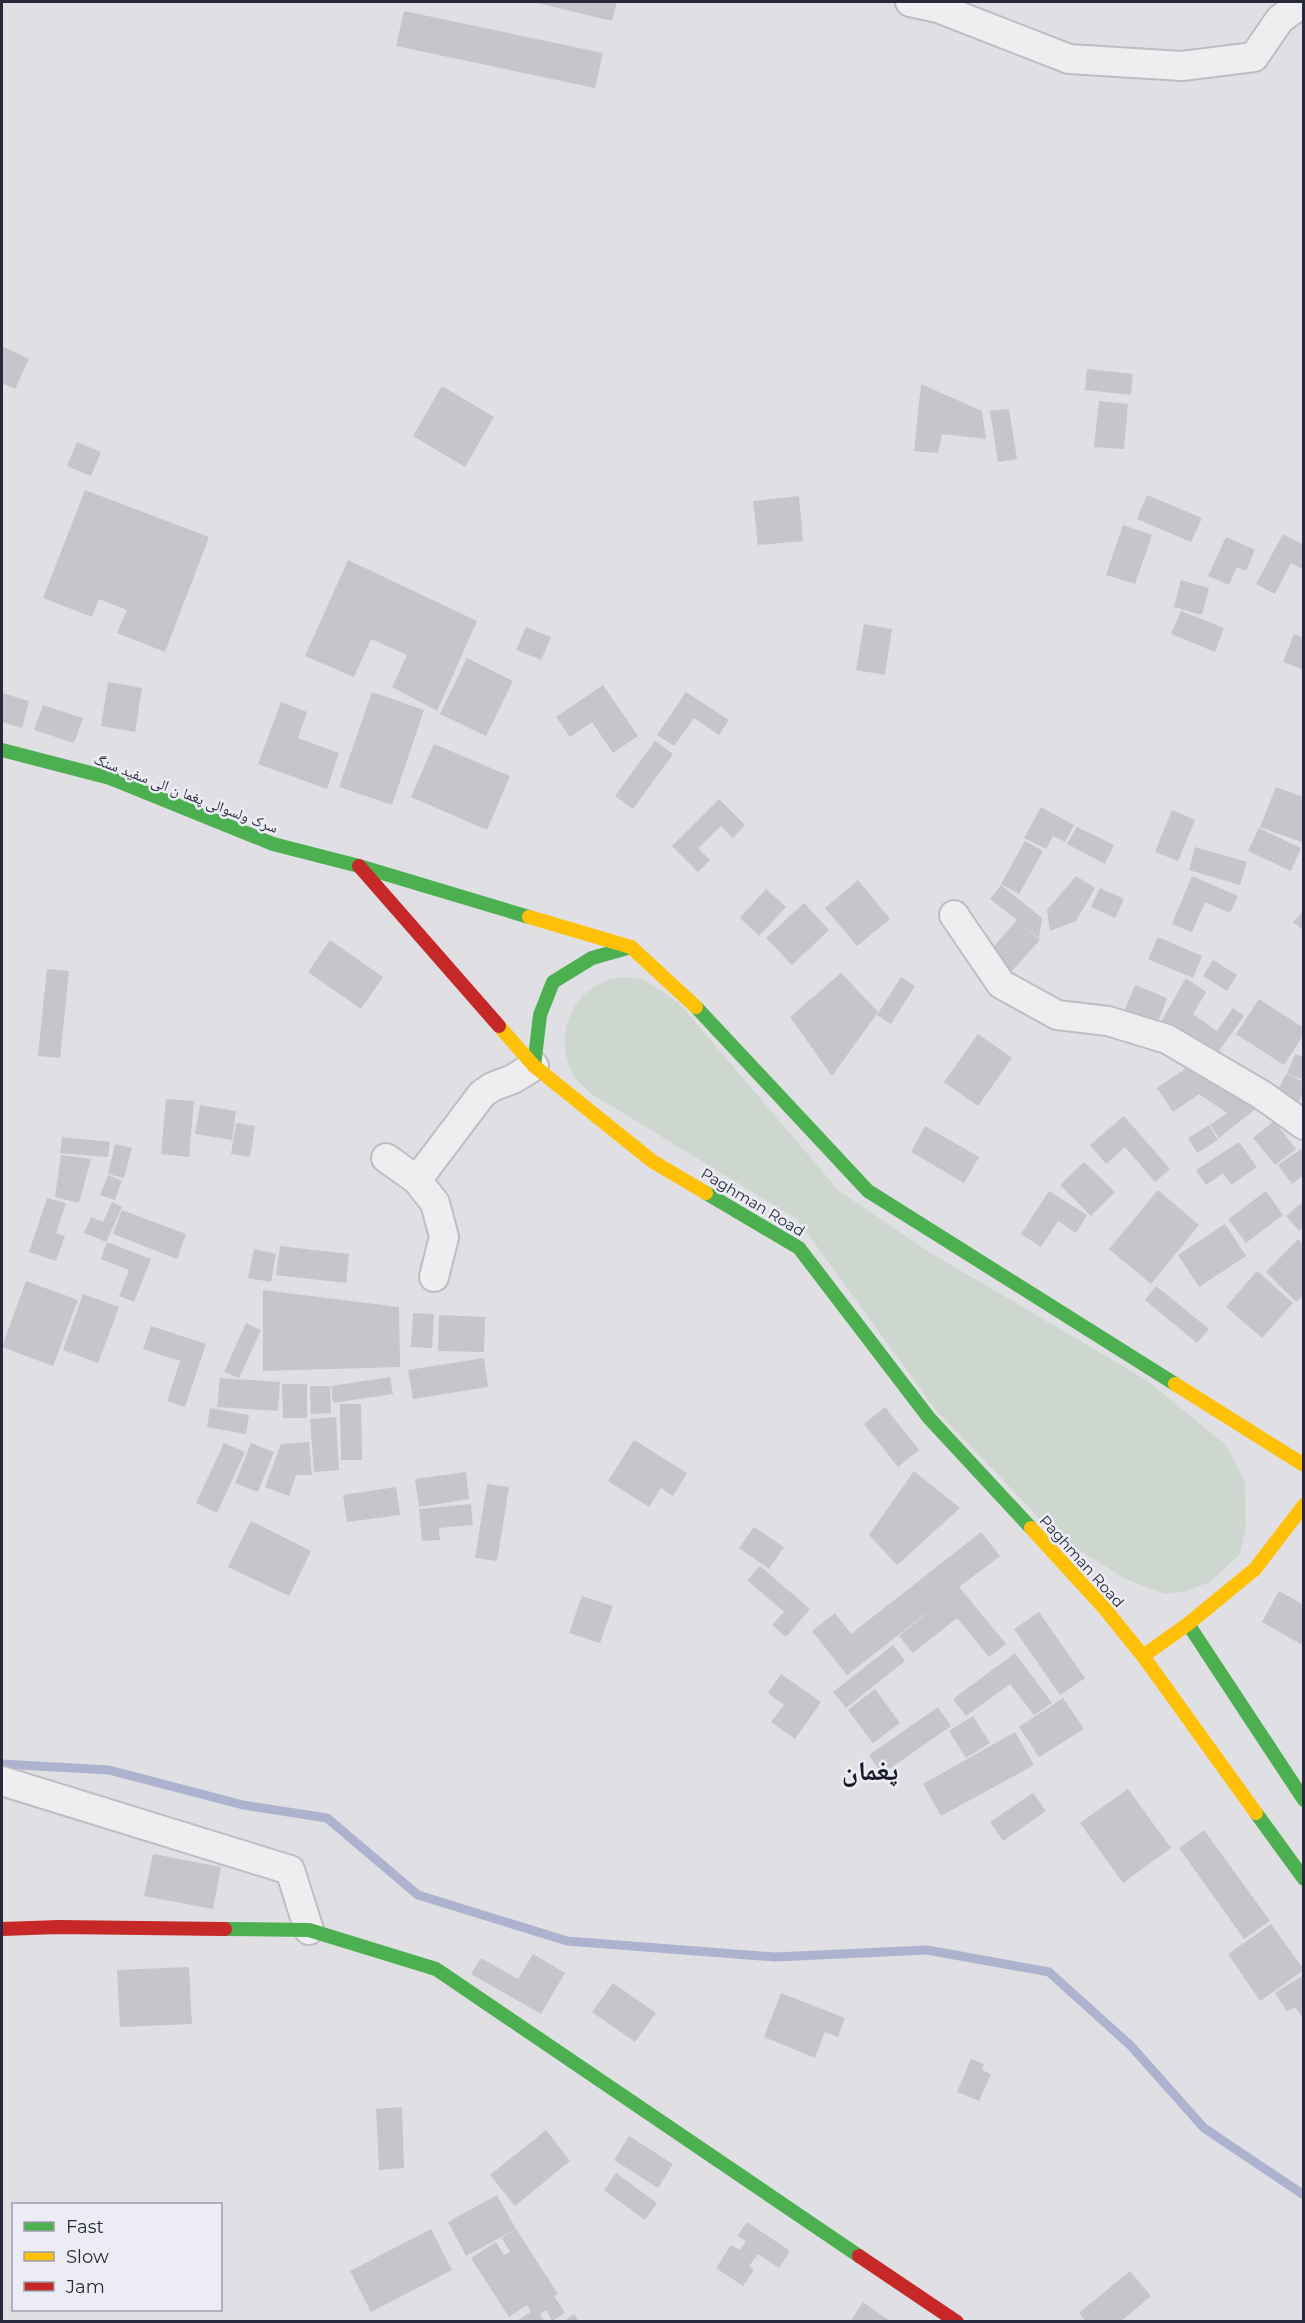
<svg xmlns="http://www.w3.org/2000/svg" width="1305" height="2323" font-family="Montserrat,'Noto Naskh Arabic',sans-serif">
  <rect width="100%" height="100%" fill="#dfdfe4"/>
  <path fill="#cdd7d0" d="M621,977L643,979L679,1003L838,1190L929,1252L1145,1379L1227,1446L1245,1483L1246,1527L1240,1554L1210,1582L1183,1592L1165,1594L1126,1579L1056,1536L935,1409L797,1219L590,1093C585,1087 578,1082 574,1076C555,1043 566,1001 599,984C605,980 614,979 621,977Z"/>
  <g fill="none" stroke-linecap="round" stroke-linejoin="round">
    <polyline stroke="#adb2cf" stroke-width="9" points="2,1764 109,1770 243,1805 327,1818 418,1895 567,1941 775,1957 927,1950 1049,1972 1131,2046 1204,2128 1304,2195"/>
  </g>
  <g fill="#c5c5cb">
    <polygon points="533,2 617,2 612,21"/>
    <polygon points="404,11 603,53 595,88 396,46"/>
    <polygon points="2,346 29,359 15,389 2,383"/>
    <polygon points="1087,369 1133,374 1131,395 1085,390"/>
    <polygon points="921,384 982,411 986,439 942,434 938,453 914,451"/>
    <polygon points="442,386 494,417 465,467 413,436"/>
    <polygon points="1099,401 1128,404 1124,449 1094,447"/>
    <polygon points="1009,409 1017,459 998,462 990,411"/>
    <polygon points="77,442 101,452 91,476 67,466"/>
    <polygon points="85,490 209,537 165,652 117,633 127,610 99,599 92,617 43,598"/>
    <polygon points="1147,495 1202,518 1191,542 1137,519"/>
    <polygon points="799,496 803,541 758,545 753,501"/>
    <polygon points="1123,525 1152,535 1135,584 1106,575"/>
    <polygon points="1283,534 1304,545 1304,570 1291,563 1275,594 1256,584"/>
    <polygon points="1226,537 1255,550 1246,571 1237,567 1229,585 1208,576"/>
    <polygon points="348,560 477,621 437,711 392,687 407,655 371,639 354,677 305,656"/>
    <polygon points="1181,580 1209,588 1202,615 1174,607"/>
    <polygon points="1181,611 1224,628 1215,652 1171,634"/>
    <polygon points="864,624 892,629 885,675 856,670"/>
    <polygon points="526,627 551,637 541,660 516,650"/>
    <polygon points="1294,634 1304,638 1304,670 1283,662"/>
    <polygon points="467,658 513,681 486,736 440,714"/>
    <polygon points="108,682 142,688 135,732 101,726"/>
    <polygon points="603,685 638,736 613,753 592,722 570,737 556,717"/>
    <polygon points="372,692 424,710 392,805 339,787"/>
    <polygon points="686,692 729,720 719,735 694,718 674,746 657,735"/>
    <polygon points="2,693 29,701 22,728 2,722"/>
    <polygon points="281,702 307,712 298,738 339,753 327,789 258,764"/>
    <polygon points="43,705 83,718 74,743 34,730"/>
    <polygon points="655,741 673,754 633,809 615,796"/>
    <polygon points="434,744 510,776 487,830 411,797"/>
    <polygon points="1276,787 1304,797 1304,843 1260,827"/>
    <polygon points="719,799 745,825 733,838 721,826 698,848 710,860 698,872 672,846"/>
    <polygon points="1041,807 1074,825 1065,842 1053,836 1046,849 1024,838"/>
    <polygon points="1172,810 1195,820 1178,861 1155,852"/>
    <polygon points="1077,827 1114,845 1105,864 1067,844"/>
    <polygon points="1259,828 1301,848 1291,871 1248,851"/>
    <polygon points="1025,841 1043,851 1019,894 1001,884"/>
    <polygon points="1195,847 1247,862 1240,885 1189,870"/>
    <polygon points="1076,876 1095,888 1076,921 1050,931 1047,910"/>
    <polygon points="1192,876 1238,896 1230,913 1205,902 1192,932 1172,924"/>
    <polygon points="858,880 890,919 857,946 825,908"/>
    <polygon points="1001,885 1042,918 1039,938 1021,924 1040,940 1010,973 988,953 1017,920 990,899"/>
    <polygon points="1100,888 1124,899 1115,918 1091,907"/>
    <polygon points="766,889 786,907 759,936 740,918"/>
    <polygon points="804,903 829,930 792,965 766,938"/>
    <polygon points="1304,910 1304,931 1293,922"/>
    <polygon points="1158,937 1202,956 1193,978 1148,959"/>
    <polygon points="330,940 383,977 361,1009 308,972"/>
    <polygon points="1213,960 1237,975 1227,991 1203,976"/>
    <polygon points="47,969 69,971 60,1058 38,1056"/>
    <polygon points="841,973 878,1012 832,1076 790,1017"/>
    <polygon points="901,977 915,986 891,1024 877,1015"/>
    <polygon points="1186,978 1206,992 1193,1014 1217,1031 1233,1008 1244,1016 1216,1055 1161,1022"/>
    <polygon points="1135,985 1167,998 1155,1030 1122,1017"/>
    <polygon points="1259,999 1304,1028 1304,1034 1284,1065 1236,1034"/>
    <polygon points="978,1034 1012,1058 978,1106 944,1082"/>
    <polygon points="1295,1054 1304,1057 1304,1080 1287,1074"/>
    <polygon points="1195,1062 1258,1107 1219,1138 1210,1125 1227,1113 1199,1094 1173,1112 1157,1088"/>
    <polygon points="1286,1074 1304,1082 1304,1091 1295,1110 1276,1094"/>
    <polygon points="166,1099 194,1101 189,1157 161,1154"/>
    <polygon points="200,1105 236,1111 232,1140 195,1134"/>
    <polygon points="1124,1116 1170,1169 1155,1182 1125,1147 1106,1164 1090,1145"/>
    <polygon points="1274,1121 1296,1149 1275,1165 1253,1138"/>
    <polygon points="236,1123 255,1126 250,1157 231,1154"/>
    <polygon points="1209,1125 1218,1140 1197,1153 1188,1138"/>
    <polygon points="925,1126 979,1157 964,1183 911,1152"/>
    <polygon points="62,1137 110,1142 108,1157 60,1153"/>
    <polygon points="1239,1142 1257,1167 1231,1185 1223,1173 1206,1185 1196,1170"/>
    <polygon points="115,1144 132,1148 124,1178 108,1174"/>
    <polygon points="1304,1147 1304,1175 1292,1184 1278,1165"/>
    <polygon points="61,1155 91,1159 79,1203 55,1197"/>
    <polygon points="1084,1162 1115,1192 1091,1216 1060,1185"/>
    <polygon points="108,1175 122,1181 115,1200 100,1195"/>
    <polygon points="1158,1190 1199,1225 1151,1284 1109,1249"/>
    <polygon points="1049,1191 1087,1215 1076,1233 1058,1221 1041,1247 1021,1234"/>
    <polygon points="1266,1191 1283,1215 1246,1243 1228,1219"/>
    <polygon points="47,1198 66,1203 56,1233 65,1236 56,1261 29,1252"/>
    <polygon points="1304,1201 1304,1227 1299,1231 1286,1216"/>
    <polygon points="112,1202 122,1207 106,1242 84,1233 91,1217 103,1222"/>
    <polygon points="122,1210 186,1234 177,1259 113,1234"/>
    <polygon points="1225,1224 1246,1256 1199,1287 1178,1255"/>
    <polygon points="1298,1239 1304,1245 1304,1295 1296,1302 1266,1272"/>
    <polygon points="107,1242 151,1259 134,1302 119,1296 129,1270 101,1259"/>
    <polygon points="280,1246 349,1254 346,1283 276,1275"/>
    <polygon points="254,1249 276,1254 271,1282 248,1278"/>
    <polygon points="1257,1271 1293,1303 1262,1338 1226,1307"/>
    <polygon points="26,1281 78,1300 53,1366 2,1347"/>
    <polygon points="1156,1286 1209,1329 1197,1343 1145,1300"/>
    <polygon points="263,1290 399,1307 400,1367 263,1371"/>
    <polygon points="83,1294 119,1307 98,1363 63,1350"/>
    <polygon points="413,1313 434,1314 432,1348 411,1347"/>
    <polygon points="439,1315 485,1317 484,1352 438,1351"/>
    <polygon points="246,1323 261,1330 239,1378 224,1372"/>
    <polygon points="151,1326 206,1344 185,1407 167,1401 180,1361 143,1349"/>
    <polygon points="484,1358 488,1387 413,1399 408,1370"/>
    <polygon points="390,1377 393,1394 333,1403 331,1386"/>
    <polygon points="220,1378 280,1382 278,1411 217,1407"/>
    <polygon points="282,1384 307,1384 307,1418 283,1418"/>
    <polygon points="310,1386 330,1386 331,1413 311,1414"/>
    <polygon points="340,1404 361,1404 362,1460 341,1460"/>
    <polygon points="885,1407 919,1450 898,1467 864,1424"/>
    <polygon points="210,1408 249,1415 246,1434 207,1427"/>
    <polygon points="336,1417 339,1470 314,1472 310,1419"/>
    <polygon points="634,1440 687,1473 673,1496 661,1488 649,1507 608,1481"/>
    <polygon points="309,1442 312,1475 296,1475 289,1496 265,1487 281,1444"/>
    <polygon points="224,1443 245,1452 217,1513 196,1503"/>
    <polygon points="251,1443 274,1452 258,1492 235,1483"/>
    <polygon points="914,1471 960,1508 897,1565 869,1535"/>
    <polygon points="466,1472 469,1499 419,1507 415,1479"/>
    <polygon points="487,1484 509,1487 497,1561 475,1558"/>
    <polygon points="396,1487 400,1515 347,1522 343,1495"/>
    <polygon points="471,1504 473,1525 439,1528 440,1540 422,1541 419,1509"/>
    <polygon points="251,1521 311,1551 289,1596 228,1567"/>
    <polygon points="754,1527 784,1547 769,1569 739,1548"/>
    <polygon points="981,1532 1000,1556 959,1587 1006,1644 989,1657 957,1618 913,1653 899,1636 946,1598 847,1675 812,1631 835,1613 851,1634"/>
    <polygon points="760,1566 810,1609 786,1637 772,1625 784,1612 747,1580"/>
    <polygon points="1279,1591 1304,1605 1304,1646 1262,1622"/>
    <polygon points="582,1596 613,1606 600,1643 569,1633"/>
    <polygon points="1039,1612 1085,1678 1060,1695 1014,1629"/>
    <polygon points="893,1645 905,1661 846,1708 833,1692"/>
    <polygon points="1015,1653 1052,1703 1034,1715 1010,1684 966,1716 953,1699"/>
    <polygon points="781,1674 821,1702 795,1739 771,1722 784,1705 768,1693"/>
    <polygon points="875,1689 900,1723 873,1743 848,1710"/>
    <polygon points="1063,1698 1084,1729 1039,1757 1019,1727"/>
    <polygon points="938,1707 951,1726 882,1774 869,1755"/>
    <polygon points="973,1716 990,1743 966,1758 949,1731"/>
    <polygon points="1015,1732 1034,1765 941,1816 923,1784"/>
    <polygon points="1128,1789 1171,1848 1123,1883 1080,1823"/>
    <polygon points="1033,1793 1046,1811 1003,1841 990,1822"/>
    <polygon points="1204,1830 1270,1921 1244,1939 1179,1848"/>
    <polygon points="153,1854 221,1867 213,1909 144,1896"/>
    <polygon points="1271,1924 1304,1970 1260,2001 1228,1954"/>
    <polygon points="533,1954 565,1973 541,2014 471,1974 481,1958 518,1979"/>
    <polygon points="189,1967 192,2024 120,2027 117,1970"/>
    <polygon points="1304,1975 1304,2020 1295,2007 1287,2011 1275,1993"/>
    <polygon points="613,1983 656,2013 635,2042 592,2012"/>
    <polygon points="781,1993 845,2018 838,2037 825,2032 815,2058 764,2037"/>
    <polygon points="971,2059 984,2064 982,2070 991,2074 979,2101 957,2092"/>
    <polygon points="402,2107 404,2168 379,2170 376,2109"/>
    <polygon points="546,2130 570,2161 515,2206 490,2175"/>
    <polygon points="629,2136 673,2164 658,2188 614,2160"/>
    <polygon points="616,2173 657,2203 645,2220 604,2190"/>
    <polygon points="497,2195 516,2229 466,2256 448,2222"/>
    <polygon points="747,2222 790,2251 779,2268 758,2254 749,2266 754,2270 743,2286 716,2268 731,2245 740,2250 746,2241 737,2236"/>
    <polygon points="431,2229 452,2270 371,2312 350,2271"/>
    <polygon points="516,2229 558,2294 554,2296 565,2313 552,2321 546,2310 540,2314 545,2322 520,2322 518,2320 531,2312 527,2305 509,2317 471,2258 496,2242 504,2255 510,2252 502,2238"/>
    <polygon points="1130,2271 1151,2296 1120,2322 1086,2322 1079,2313"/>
    <polygon points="863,2302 891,2322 850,2322"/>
    <polygon points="574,2314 579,2322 563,2322"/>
  </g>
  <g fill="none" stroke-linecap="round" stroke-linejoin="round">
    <defs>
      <g id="street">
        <polyline points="910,2 938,8 1069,59 1182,66 1254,57 1280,19 1304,2"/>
        <polyline points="954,915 1001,984 1057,1015 1108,1021 1167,1039 1262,1095 1304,1125"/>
        <polyline points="386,1158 417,1180 435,1203 444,1237 434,1277"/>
        <polyline points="417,1180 482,1094 492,1087 513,1079 534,1066"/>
        <polyline points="2,1781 290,1870 309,1930"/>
      </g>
    </defs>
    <use href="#street" stroke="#bdbdc2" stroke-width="32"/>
    <use href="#street" stroke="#eeeef1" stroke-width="28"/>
    <g stroke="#4caf50" stroke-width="14">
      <polyline points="2,750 110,778 273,844 359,866 529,917"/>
      <polyline points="696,1007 868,1191 1175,1384"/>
      <polyline points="534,1066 540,1015 553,982 592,958 631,947"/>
      <polyline points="706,1193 799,1248 929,1418 1031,1528"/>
      <polyline points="1188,1624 1304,1800"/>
      <polyline points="1256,1813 1304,1879"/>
      <polyline points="225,1929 309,1930 436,1969 859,2256"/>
    </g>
    <g stroke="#ffc107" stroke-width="14">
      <polyline points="529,917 631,947 696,1007"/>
      <polyline points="499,1026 534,1066 652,1161 706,1193"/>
      <polyline points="1175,1384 1304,1465"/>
      <polyline points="1031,1528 1105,1609 1143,1656 1256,1813"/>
      <polyline points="1143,1656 1188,1624 1255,1569 1304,1505"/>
    </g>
    <g stroke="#c62828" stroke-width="14">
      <polyline points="359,866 499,1026"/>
      <polyline points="2,1929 59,1927 225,1929"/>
      <polyline points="859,2256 957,2322"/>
    </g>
  </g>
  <g text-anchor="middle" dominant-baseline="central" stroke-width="5" stroke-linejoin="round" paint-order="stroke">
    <g font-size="15" fill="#27283c" stroke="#ecedf4">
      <text transform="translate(186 793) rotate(21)">سرک ولسوالی پغما ن الی سفید سنگ</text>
      <text transform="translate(753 1202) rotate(31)">Paghman Road</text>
      <text transform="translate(1082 1561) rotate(48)">Paghman Road</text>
    </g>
    <g font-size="27" font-weight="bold" fill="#19192d" stroke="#ecedf4">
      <text x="870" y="1770">پغمان</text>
    </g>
  </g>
  <rect width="1305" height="2323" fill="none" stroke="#27283c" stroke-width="6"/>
  <rect x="12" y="2203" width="210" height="108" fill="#ecedf4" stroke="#9d9eaa" stroke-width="1.5"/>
  <rect x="24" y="2222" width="30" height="9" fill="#4caf50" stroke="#9d9eaa" stroke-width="1.5"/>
  <text x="66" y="2233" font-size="18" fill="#27283c">Fast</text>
  <rect x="24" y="2252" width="30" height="9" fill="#ffc107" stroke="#9d9eaa" stroke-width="1.5"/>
  <text x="66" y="2263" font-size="18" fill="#27283c">Slow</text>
  <rect x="24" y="2282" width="30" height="9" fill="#c62828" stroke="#9d9eaa" stroke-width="1.5"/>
  <text x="66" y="2293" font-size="18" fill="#27283c">Jam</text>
</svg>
